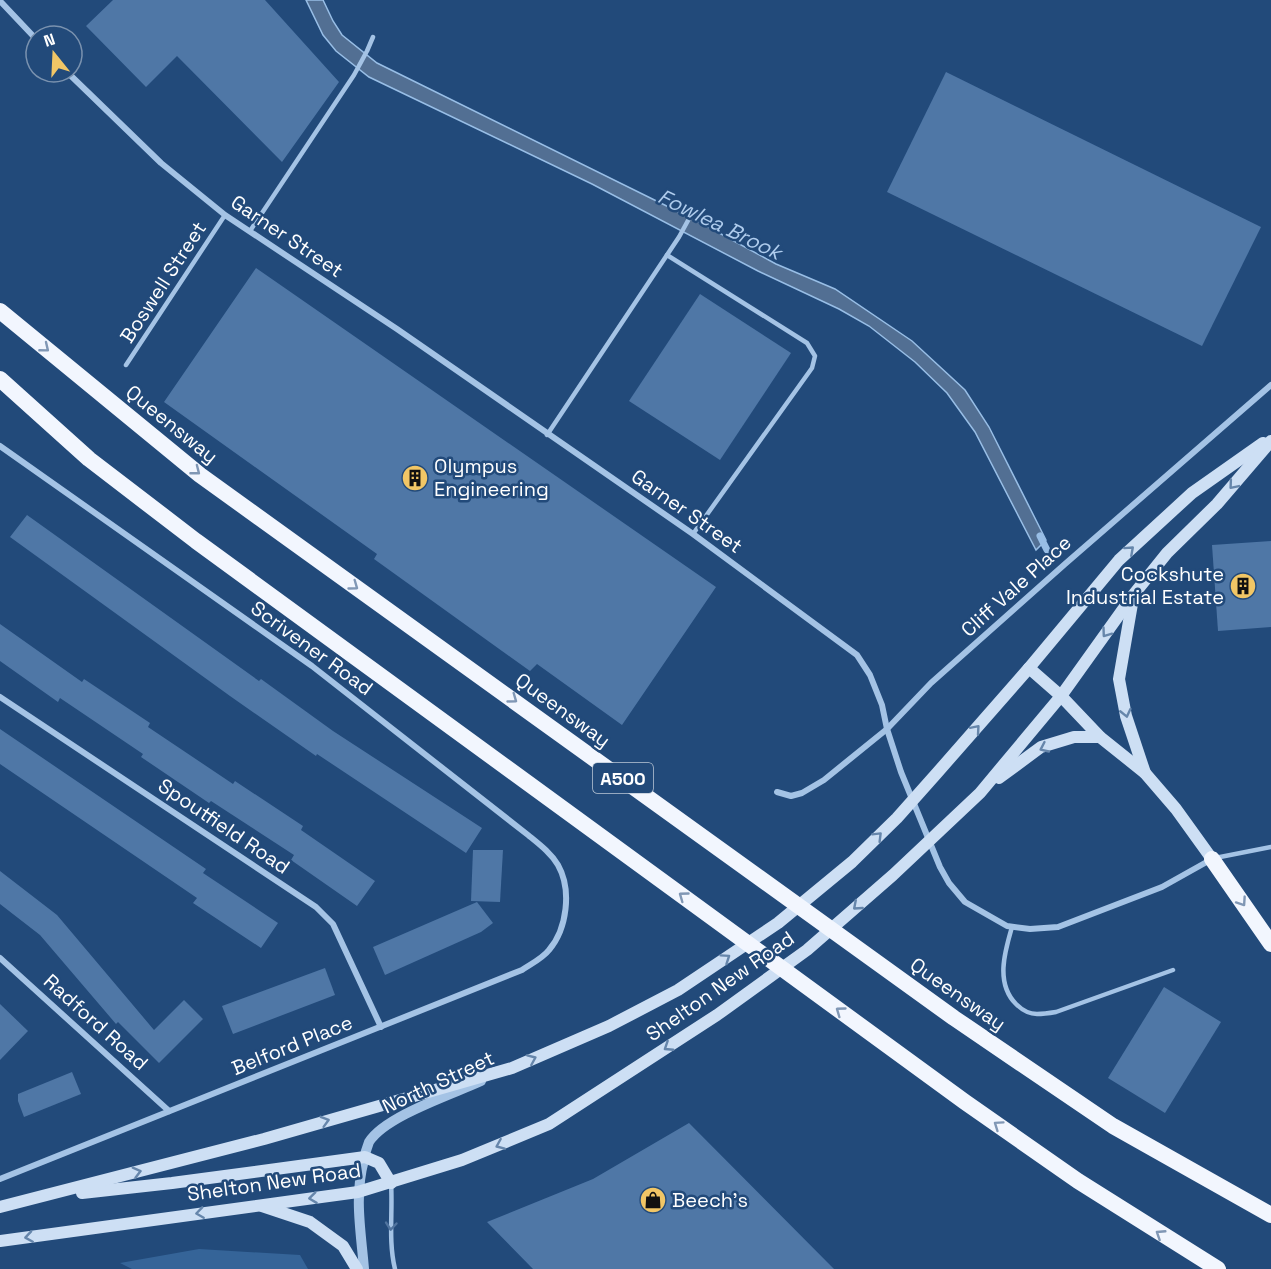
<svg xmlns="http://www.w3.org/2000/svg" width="1271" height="1269" font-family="'Space Grotesk',sans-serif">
  <rect width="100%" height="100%" fill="#224a7a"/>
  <polygon fill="#356498" points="199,1249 300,1255 308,1269 132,1269 120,1263"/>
  <polygon fill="#526f93" stroke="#98bee6" stroke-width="1.5" points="306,0 323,0 333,21 342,35 377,63 699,222 776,264 835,289 912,341 965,390 989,427 1046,540 1036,550 975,432 947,393 915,362 869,326 839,309 758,271 592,184 369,77 336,51 323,35"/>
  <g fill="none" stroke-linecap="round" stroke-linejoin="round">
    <polyline stroke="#98bee6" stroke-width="7" points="1040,536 1047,550"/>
  </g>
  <g fill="#4f77a6">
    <polygon points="113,0 265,0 339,82 282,162 177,56 146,87 86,26"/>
    <polygon points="946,72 1261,227 1202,346 887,192"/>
    <polygon points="256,268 716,587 622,725 537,664 530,671 374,559 377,554 164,402"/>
    <polygon points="700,294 791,353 720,460 629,401"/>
    <polygon points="27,515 259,681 261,679 333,731 482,828 466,853 317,754 316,756 230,696 10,537"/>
    <polygon points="1271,541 1271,627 1218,631 1212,545"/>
    <polygon points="0,624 82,682 84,679 150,723 148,727 233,784 235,781 303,826 301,830 375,881 357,906 291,860 294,855 211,801 209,803 141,757 143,754 60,698 58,702 0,661"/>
    <polygon points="0,729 206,869 203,873 278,923 261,948 193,903 197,898 0,764"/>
    <polygon points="473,850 503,850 500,902 471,901"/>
    <polygon points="0,871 57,915 154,1030 184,1000 203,1019 159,1063 118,1022 116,1024 40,935 0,904"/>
    <polygon points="477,902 493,923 481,932 385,975 373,947"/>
    <polygon points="325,968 335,995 233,1034 222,1006"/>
    <polygon points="1164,987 1221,1022 1165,1113 1108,1078"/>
    <polygon points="0,1004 28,1031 0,1060"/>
    <polygon points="72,1072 81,1094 24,1117 18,1101 18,1094"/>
    <polygon points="689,1123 834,1269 533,1269 487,1222 593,1179"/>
  </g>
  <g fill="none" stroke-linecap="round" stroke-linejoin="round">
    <g stroke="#a4c3e5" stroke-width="4.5">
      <polyline points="250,231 354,75 367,51 373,37"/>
      <polyline points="667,255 807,343 815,356 812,368 693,534"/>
      <polyline points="126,365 225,215"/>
      <polyline points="547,435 679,237 691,215"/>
      <polyline points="1215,858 1271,847"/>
      <path d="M1012,927C1005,951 995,983 1016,1004C1022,1010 1028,1014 1037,1014C1043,1014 1050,1013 1056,1012L1173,970"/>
      <path d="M391,1183C393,1212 388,1240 395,1269"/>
    </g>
    <g stroke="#a4c3e5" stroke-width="6">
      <polyline points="0,1 36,39"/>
      <polyline points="67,72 161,163 225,215 397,329 693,534 857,655 870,675 882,705 887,729 901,772 940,867 949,883 965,902 1007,926 1030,929 1058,927 1162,887 1212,859"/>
      <path d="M0,446L312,666L528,835C539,844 551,853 558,865C572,890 567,929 549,950C543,958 531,964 522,970L0,1179"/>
      <polyline points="0,697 316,907 333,924 381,1027"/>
      <polyline points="777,792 791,796 802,793 824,780 887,729 931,683 1065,564 1271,385"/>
      <polyline points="0,958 169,1111"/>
    </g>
    <path stroke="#a4c3e5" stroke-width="10" d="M364,1269C361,1232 354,1196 364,1160C365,1154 367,1147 369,1142C385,1116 453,1094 481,1081"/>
    <g stroke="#cddff4" stroke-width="12">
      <polyline points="1133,598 1119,679 1126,716 1145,773"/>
      <polyline points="1029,668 1061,696 1100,737 1145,773 1176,809 1212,859"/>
      <polyline points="999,778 1041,747 1074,737 1100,737"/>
      <polyline points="82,1193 172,1183 365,1157 379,1163 391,1183"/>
      <polyline points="262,1206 310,1222 343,1246 357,1269"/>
      <polyline points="0,1207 264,1139 512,1068 609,1026 678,990 778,923 852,862 897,818 937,773 1029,668 1119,560 1192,493 1263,443"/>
      <polyline points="0,1241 358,1192 462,1160 549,1124 717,1015 807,950 893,875 980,793 1061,696 1134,594 1167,553 1217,504 1271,441"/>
    </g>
    <g stroke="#f2f6fe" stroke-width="16">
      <polyline points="0,311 200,475 954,1018 1113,1126 1271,1215"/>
      <polyline points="0,379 89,459 196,541 965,1102 1078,1181 1218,1269"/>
      <polyline points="1212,859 1271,944"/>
    </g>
  </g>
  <defs><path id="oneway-chevron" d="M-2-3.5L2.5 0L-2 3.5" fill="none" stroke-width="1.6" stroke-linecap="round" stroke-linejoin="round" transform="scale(1.5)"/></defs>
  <g stroke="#8097b5">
    <use href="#oneway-chevron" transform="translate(45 348) rotate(39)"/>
    <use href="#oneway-chevron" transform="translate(196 471) rotate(38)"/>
    <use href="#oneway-chevron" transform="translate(354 586) rotate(36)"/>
    <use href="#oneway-chevron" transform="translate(513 699) rotate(36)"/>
    <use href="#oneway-chevron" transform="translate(683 896) rotate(-144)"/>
    <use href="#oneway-chevron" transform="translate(1242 902) rotate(56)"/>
    <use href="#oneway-chevron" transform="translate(840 1011) rotate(-144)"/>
    <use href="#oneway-chevron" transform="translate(998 1125) rotate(-145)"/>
    <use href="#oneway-chevron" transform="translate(1160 1234) rotate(-147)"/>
  </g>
  <g stroke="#6686ab">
    <use href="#oneway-chevron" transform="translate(1233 485) rotate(130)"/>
    <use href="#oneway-chevron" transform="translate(1130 550) rotate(-42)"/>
    <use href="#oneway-chevron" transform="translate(1106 633) rotate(126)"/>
    <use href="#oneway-chevron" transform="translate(1126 713) rotate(77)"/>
    <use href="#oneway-chevron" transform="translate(976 729) rotate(-49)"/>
    <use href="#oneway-chevron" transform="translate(1044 748) rotate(155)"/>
    <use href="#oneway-chevron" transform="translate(878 836) rotate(-45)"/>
    <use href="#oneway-chevron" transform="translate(857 906) rotate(139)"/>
    <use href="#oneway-chevron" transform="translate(726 958) rotate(-34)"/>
    <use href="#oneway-chevron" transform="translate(668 1047) rotate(147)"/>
    <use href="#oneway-chevron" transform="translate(532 1059) rotate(-23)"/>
    <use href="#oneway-chevron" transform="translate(325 1121) rotate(-16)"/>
    <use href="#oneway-chevron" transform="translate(500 1145) rotate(157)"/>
    <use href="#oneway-chevron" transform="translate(137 1172) rotate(-15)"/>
    <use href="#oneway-chevron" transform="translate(313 1198) rotate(173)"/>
    <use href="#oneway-chevron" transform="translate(200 1213) rotate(172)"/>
    <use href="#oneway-chevron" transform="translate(29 1237) rotate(171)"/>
  </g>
  <use stroke="#50749f" href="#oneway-chevron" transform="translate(391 1226) rotate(95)"/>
  <defs>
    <symbol id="building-disc" viewBox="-11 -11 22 22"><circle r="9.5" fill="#f1c666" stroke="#224a7a"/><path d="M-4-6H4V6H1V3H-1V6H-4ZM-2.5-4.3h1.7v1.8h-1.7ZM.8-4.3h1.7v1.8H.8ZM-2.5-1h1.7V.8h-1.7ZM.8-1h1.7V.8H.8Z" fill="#111"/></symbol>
    <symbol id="shop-disc" viewBox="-11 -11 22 22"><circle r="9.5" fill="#f1c666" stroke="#224a7a"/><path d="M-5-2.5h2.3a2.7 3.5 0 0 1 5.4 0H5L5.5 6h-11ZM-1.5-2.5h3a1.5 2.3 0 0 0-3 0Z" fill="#111"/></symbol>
  </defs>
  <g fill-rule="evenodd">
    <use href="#building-disc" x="400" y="463" width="30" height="30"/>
    <use href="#building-disc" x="1228" y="571" width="30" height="30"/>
    <use href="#shop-disc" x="638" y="1185" width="30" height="30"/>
  </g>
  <g text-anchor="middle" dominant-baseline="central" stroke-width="5" stroke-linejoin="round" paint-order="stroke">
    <rect fill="#224a7a" stroke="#bdc9d7" stroke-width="1.5" x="593" y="763" width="60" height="30" rx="4.5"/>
    <g font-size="18" font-weight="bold" fill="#fff">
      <text x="623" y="778">A500</text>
    </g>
    <g font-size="20" fill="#fff" stroke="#224a7a">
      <text transform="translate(287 236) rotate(34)">Garner Street</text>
      <text transform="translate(163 282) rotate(-57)">Boswell Street</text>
      <text transform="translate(172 424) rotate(39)">Queensway</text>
      <text transform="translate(687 511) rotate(35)">Garner Street</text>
      <text transform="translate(1016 586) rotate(-42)">Cliff Vale Place</text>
      <text transform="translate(312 648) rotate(36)">Scrivener Road</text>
      <text transform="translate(563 710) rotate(36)">Queensway</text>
      <text transform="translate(224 826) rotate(34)">Spoutfield Road</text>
      <text transform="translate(720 986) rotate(-35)">Shelton New Road</text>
      <text transform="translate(958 994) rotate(35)">Queensway</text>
      <text transform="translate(96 1022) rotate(42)">Radford Road</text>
      <text transform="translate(292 1045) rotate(-22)">Belford Place</text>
      <text transform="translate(438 1082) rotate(-25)">North Street</text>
      <text transform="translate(274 1182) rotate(-8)">Shelton New Road</text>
    </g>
    <g font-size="20" fill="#fff" stroke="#224a7a" text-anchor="start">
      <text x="434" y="466">Olympus<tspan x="434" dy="23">Engineering</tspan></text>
      <text x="1224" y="574" text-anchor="end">Cockshute<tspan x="1224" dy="23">Industrial Estate</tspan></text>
      <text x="672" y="1200">Beech's</text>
    </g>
    <g font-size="21" font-style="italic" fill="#afcced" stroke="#224a7a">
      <text transform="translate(720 224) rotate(26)">Fowlea Brook</text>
    </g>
  </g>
  <g transform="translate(54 54) rotate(342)"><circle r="28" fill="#224a7a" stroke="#7a92af" stroke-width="1.5"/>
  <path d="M0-4.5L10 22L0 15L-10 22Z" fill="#f1c666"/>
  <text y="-9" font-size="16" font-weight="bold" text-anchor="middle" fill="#ffffff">N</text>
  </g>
</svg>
